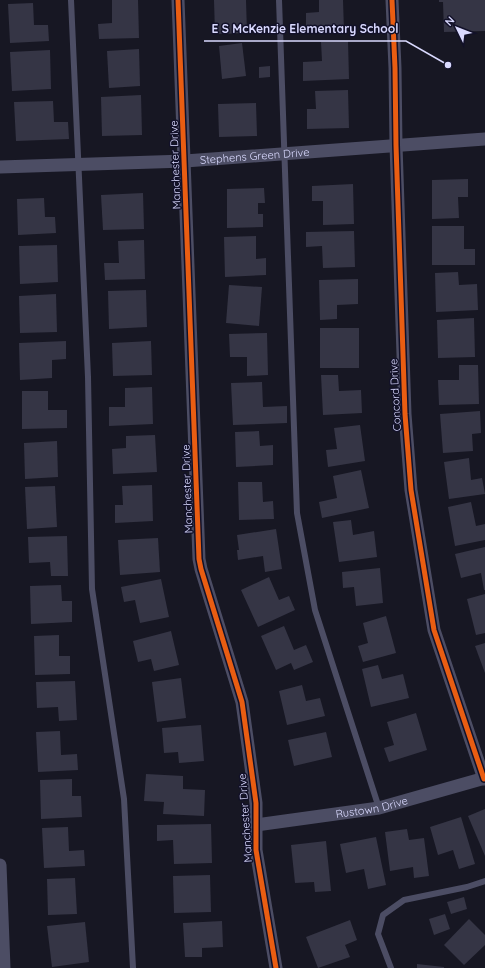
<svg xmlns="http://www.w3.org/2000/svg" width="485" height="968" font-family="Quicksand,sans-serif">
  <rect width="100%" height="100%" fill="#171723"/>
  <g fill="#353545">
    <polygon points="112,0 138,0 139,38 99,39 98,24 112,23"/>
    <polygon points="214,0 246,0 247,33 215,34"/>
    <polygon points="319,0 343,0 344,31 306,32 306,13 319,12"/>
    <polygon points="439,0 485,0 485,31 444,32 443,2 439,2"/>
    <polygon points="33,3 34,25 48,25 49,41 10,43 8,4"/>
    <polygon points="348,41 349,79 303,81 303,62 322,61 321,42"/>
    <polygon points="242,43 246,76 222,79 219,46"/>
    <polygon points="139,49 140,86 109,88 107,51"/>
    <polygon points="50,50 51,89 12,91 10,52"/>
    <polygon points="270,66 270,77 259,78 259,67"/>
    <polygon points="348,90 349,128 307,129 307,109 316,109 315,91"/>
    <polygon points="141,95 142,135 102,136 101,97"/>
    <polygon points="53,101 54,122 68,122 69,139 16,141 14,102"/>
    <polygon points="256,103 257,136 219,137 218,104"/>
    <polygon points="468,179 468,197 458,197 459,218 432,219 432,180"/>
    <polygon points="353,184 354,224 323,225 323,201 312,201 312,186"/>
    <polygon points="264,188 265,203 258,203 258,214 263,214 263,227 227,228 227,189"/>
    <polygon points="143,193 144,229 103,230 101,195"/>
    <polygon points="44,198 45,217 55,217 56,233 18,235 17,199"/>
    <polygon points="432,226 464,226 464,249 475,249 475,265 432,265"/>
    <polygon points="354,231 355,267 323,268 322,246 306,247 306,232"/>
    <polygon points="256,236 256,259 266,258 266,275 225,277 224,237"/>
    <polygon points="144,240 145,279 105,280 104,263 119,263 118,241"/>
    <polygon points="57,245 58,282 20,284 19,246"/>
    <polygon points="458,272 459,285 477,284 478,310 436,312 435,273"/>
    <polygon points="358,279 358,304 337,305 337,319 320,320 319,280"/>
    <polygon points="229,285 262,287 259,326 226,323"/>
    <polygon points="146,290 147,327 109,329 108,291"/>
    <polygon points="56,294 57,332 20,333 19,296"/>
    <polygon points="474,318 475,357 438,358 437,320"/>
    <rect x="320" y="328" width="39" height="40"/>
    <polygon points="267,333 268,375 247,376 247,357 230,357 229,334"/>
    <polygon points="66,341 66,359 52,360 52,378 20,380 19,343"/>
    <polygon points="151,341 152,375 113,376 112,343"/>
    <polygon points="459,365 478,365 479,404 439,405 438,380 459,380"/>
    <polygon points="321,375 338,375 339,391 361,390 362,413 323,415"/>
    <polygon points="262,382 263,407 287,406 287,423 233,425 231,383"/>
    <polygon points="152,387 153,424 109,426 109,407 125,407 125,388"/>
    <polygon points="22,391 48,391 48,410 67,410 67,428 22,429"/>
    <polygon points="480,411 481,433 472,434 473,451 443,453 440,414"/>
    <polygon points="360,425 365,461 328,467 326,450 337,449 334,428"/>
    <polygon points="259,431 260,446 273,445 273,465 236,467 235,432"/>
    <polygon points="155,435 157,472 113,474 112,449 126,448 126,436"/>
    <polygon points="57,441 58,477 25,479 24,443"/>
    <polygon points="469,458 471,480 482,478 485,494 449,499 444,462"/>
    <polygon points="361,470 369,508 322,518 319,502 337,498 333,476"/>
    <polygon points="238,482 262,482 263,502 273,501 274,519 239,520"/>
    <polygon points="152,485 153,521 115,523 115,505 123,505 122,486"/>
    <polygon points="55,486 57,527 27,529 25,487"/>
    <polygon points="471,502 476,526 485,524 485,540 455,546 448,507"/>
    <polygon points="351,520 353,535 374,531 377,557 339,562 333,522"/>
    <polygon points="276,529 282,569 265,572 263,556 238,560 237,550 239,550 237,535"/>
    <polygon points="67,536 68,576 51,576 50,562 29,563 28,537"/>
    <polygon points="158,538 160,572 120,575 118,540"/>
    <polygon points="485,547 485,590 484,590 481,573 461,578 455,554"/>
    <polygon points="380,568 383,603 356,606 354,587 343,588 342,572"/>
    <polygon points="269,577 279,600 289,596 295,610 258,627 241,590"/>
    <polygon points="161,579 169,617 140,623 135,600 124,602 121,587"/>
    <polygon points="61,585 62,601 72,601 72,622 31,624 30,586"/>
    <polygon points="485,594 485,633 476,635 467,599"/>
    <polygon points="386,616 396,653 363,662 358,646 368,643 363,623"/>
    <polygon points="284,626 294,650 306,645 313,662 294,670 291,663 276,670 261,636"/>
    <polygon points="171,631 179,665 154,671 151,659 138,662 133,641"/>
    <polygon points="59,635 59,656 70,656 70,674 35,675 34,636"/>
    <polygon points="485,643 485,673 475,646"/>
    <polygon points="378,665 382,679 403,674 409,698 371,707 362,669"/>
    <polygon points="181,678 186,718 157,722 152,682"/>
    <polygon points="75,681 77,720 59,721 58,707 37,708 36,682"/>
    <polygon points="302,685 306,701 320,698 325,716 287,725 279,691"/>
    <polygon points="416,713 427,750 389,762 384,748 394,745 387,722"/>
    <polygon points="201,725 204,761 179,763 178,752 164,753 162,728"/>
    <polygon points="60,731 61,755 77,754 78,770 38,772 36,732"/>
    <polygon points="326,732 332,757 294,766 288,740"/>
    <polygon points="146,774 183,776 183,789 205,790 204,816 163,814 164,802 144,801"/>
    <polygon points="72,779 72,796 81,796 82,817 41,819 40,780"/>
    <polygon points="485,809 485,856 468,816"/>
    <polygon points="461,817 475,864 459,869 453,850 438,855 430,827"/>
    <polygon points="211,824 212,863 174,864 173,840 157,841 157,825"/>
    <polygon points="68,827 69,851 84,850 85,866 44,868 42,828"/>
    <polygon points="407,829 409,840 424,838 429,876 414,878 413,867 390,871 385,832"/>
    <polygon points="376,837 386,885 368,889 364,869 346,873 340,844"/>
    <polygon points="326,841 331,891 315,892 314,882 295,883 291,845"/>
    <polygon points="210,875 211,912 174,913 173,876"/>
    <polygon points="75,878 77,914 48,915 47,879"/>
    <polygon points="464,897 467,909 451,914 447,902"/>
    <polygon points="445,914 450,929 434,935 429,919"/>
    <polygon points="469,919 485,935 485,945 464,965 444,945"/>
    <polygon points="350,920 357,940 345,945 350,957 318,968 306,937"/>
    <polygon points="222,921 223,947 202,948 202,957 185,957 183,923"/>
    <polygon points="85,922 89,962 52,967 47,926"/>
    <polygon points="417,964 444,967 444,968 417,968"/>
  </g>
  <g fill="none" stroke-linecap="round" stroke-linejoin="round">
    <g stroke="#4c4d64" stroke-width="6">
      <polyline points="71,0 88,377 92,589 124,799 133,968"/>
      <polyline points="279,0 297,513 315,610 379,808"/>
      <polyline points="391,968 378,934 383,915 404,900 467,887 485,881"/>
    </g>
    <g stroke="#4c4d64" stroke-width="13">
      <polyline points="178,0 199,559 201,569 242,702 256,803 256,850 276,968"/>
      <polyline points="392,0 395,68 396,145 405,414 411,490 434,630 484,779"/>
      <path id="s1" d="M0,167L185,161L485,139"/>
      <path id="s2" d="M256,825L379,808L485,778"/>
      <polyline points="0,865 4,968"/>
    </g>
    <defs>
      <g id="cycleway">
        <polyline points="178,0 199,559 201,569 242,702 256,803 256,850 276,968"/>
        <polyline points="392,0 395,68 396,145 405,414 411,490 434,630 484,779"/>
      </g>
    </defs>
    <use href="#cycleway" stroke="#121129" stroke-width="8"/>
    <use href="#cycleway" stroke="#e95d12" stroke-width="5"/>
  </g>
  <g text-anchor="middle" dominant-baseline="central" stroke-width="3" stroke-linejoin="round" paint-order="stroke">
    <g font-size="11" fill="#dadaff" stroke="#121129">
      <text stroke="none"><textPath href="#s1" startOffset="255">Stephens Green Drive</textPath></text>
      <text transform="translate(175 165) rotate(-92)">Manchester Drive</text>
      <text transform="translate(395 395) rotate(-93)">Concord Drive</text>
      <text transform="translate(187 489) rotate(-92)">Manchester Drive</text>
      <text stroke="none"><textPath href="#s2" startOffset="117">Rustown Drive</textPath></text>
      <text transform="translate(245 818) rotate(-94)">Manchester Drive</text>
    </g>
  </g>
  <path fill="none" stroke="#dadaff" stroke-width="1.5" d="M448 65L406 41H204"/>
  <circle fill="#dadaff" stroke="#121129" stroke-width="1.5" cx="448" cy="65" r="4"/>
  <g font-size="12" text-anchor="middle" font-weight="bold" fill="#dadaff" stroke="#121129" stroke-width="3" stroke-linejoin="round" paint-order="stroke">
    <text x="305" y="33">E S McKenzie Elementary School</text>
  </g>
  <g transform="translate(457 28) rotate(313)" stroke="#121129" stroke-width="3" paint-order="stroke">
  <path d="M0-3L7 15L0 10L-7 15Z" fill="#dadaff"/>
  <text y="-6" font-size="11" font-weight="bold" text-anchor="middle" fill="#dadaff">N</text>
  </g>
</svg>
